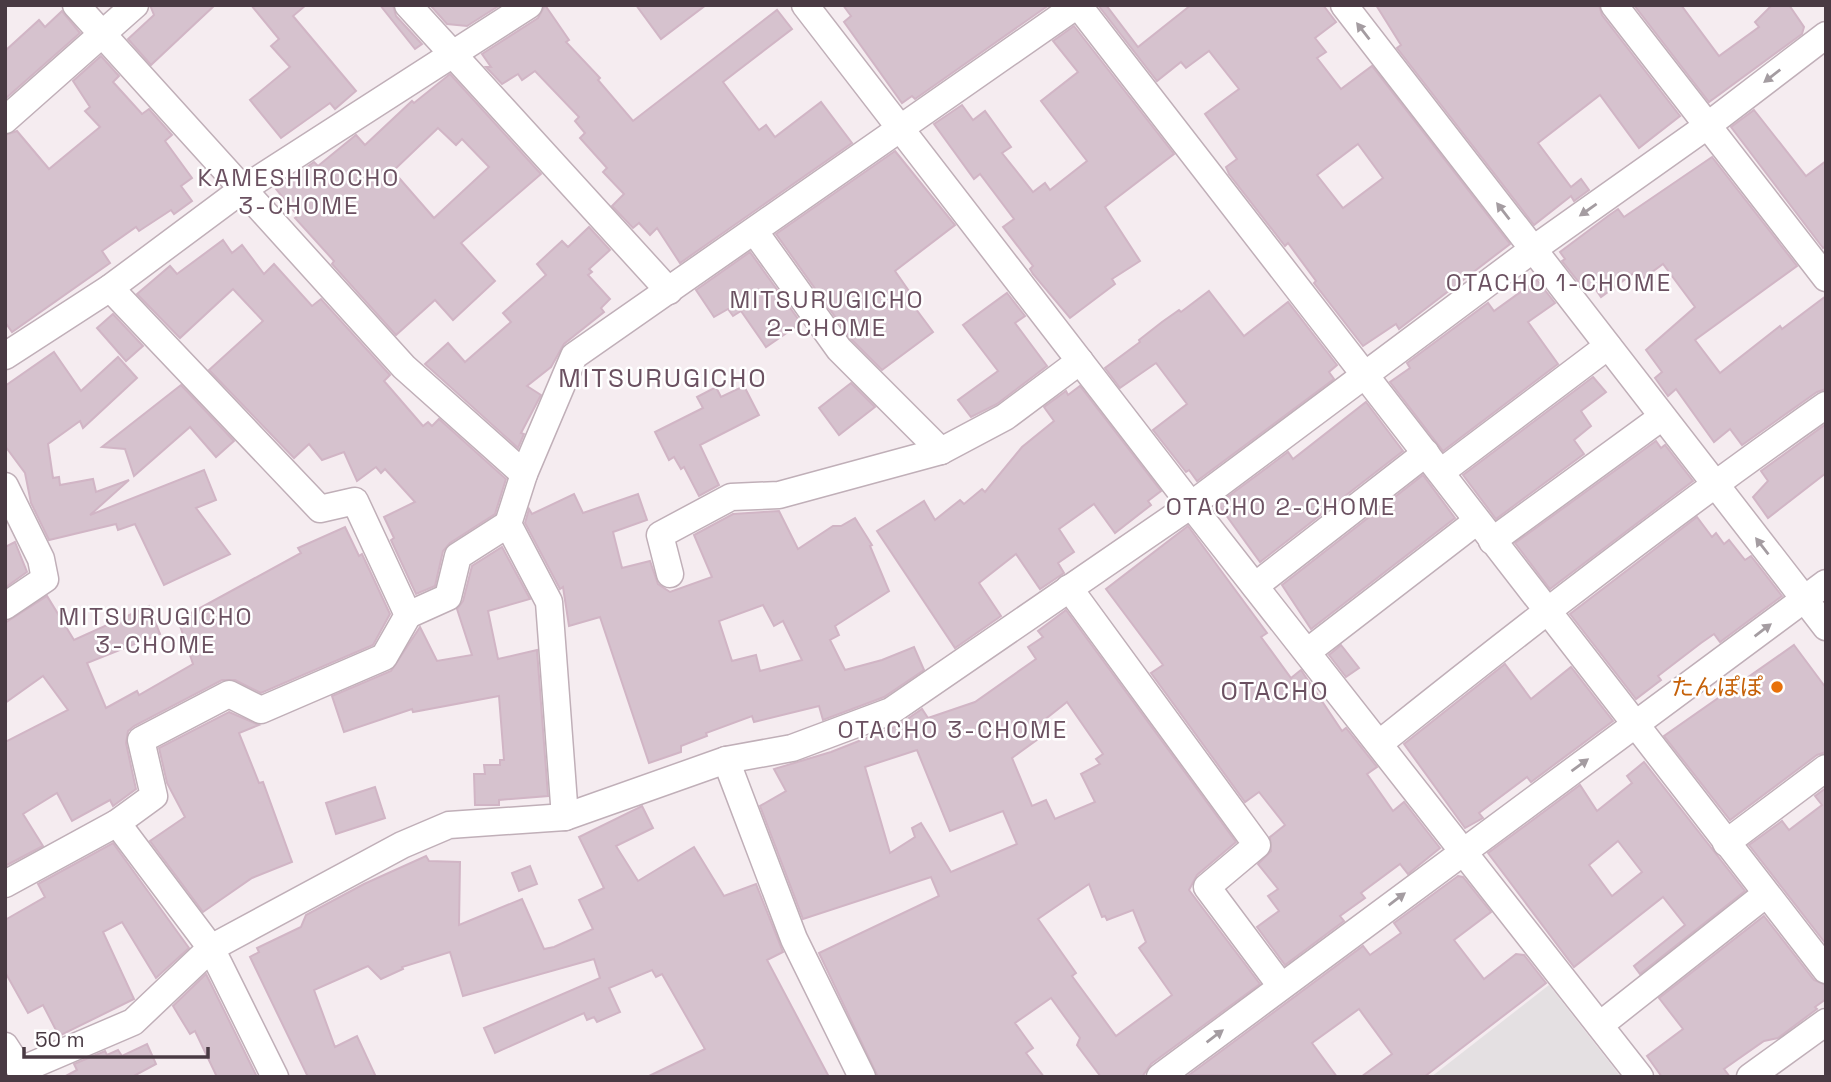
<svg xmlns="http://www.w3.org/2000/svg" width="1831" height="1082" font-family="'Space Grotesk','Noto Sans JP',sans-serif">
  <rect width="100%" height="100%" fill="#f5ecf0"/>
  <polygon fill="#e4e0e2" points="1549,985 1621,1077 1431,1077"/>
  <g fill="#d6c2ce" stroke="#d1b5c5" stroke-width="2" fill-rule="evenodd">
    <polygon points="150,5 215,5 151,65 128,39 154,15"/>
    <polygon points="251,5 306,5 293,16 356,91 335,109 330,103 281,138 250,100 290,67 271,46 279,39"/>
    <polygon points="380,5 393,5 396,16 422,44 415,49"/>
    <polygon points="430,5 500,5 467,26 447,24"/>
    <polygon points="545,5 569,40 566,42 600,78 598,80 633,121 777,10 792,29 723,82 759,130 766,125 775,137 821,102 852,143 680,263 657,228 650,235 639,223 633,228 612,206 624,194 603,172 607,168 580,138 585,133 575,121 579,117 535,71 522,80 518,74 502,84 486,67 491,67 482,54 538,18"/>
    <polygon points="636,5 706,5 661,39"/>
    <polygon points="843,5 1049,5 915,99 912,96 902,103 844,22 851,16"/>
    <path d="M1098,5H1106L1138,47L1191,5H1323L1336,22L1315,38L1326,52L1317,58L1341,89L1372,66L1510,244L1399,329L1396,324L1363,346L1314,283L1316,281L1288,243L1285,246L1229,174L1226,167L1237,159L1205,114L1239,89L1209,51L1186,68L1181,62L1157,81ZM1358,144L1383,178L1343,208L1317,175Z"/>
    <polygon points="1376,5 1599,5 1602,15 1680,116 1639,148 1600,95 1538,143 1571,187 1581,179 1589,190 1574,201 1571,196 1534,225 1397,48 1401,45"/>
    <polygon points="1634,5 1681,5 1719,56 1759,27 1755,22 1772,5 1789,5 1804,27 1802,34 1709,102"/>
    <polygon points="62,11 80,33 5,99 5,51 39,20 45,27"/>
    <polygon points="1074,26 1174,154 1105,207 1140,261 1112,279 1115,284 1070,318 1033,274 1030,269 1033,266 1003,227 1014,219 980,174 974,179 934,124 962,105 973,120 985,111 1011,147 1002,153 1033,192 1045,183 1050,190 1087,161 1041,101 1078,72 1053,41"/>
    <polygon points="101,56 119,76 113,82 142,114 149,109 172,135 165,141 192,178 181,186 192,201 174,214 171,210 139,231 136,227 102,251 110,263 12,332 5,322 5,135 17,131 49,169 100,127 85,111 90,107 73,81"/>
    <path d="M450,74L541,174L461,243L495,281L453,320L435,300L396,335L332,264L334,261L295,218L298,216L276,189L314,162L318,166L356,135L365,145L412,101L414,103ZM438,128L456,145L462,139L489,167L434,218L393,171Z"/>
    <polygon points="1754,110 1806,176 1826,161 1826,246 1823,248 1731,127"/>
    <polygon points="895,151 955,225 895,271 911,294 907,297 933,332 882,370 851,339 776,234"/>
    <polygon points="1712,157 1797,266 1695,340 1720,373 1780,326 1782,329 1826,296 1826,389 1817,392 1742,445 1730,429 1714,442 1676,389 1668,396 1655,378 1662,372 1646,350 1695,307 1663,264 1641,280 1635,272 1601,297 1594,287 1587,292 1581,285 1562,261 1565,259 1560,252 1608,216 1618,209 1624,217"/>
    <polygon points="589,227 610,250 589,269 592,272 588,275 610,299 601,308 604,312 564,344 551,367 527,386 541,395 521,433 524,434 518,448 425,364 448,343 465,362 511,322 503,313 546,275 537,264 562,241 568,247"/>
    <polygon points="223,240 232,253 242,245 264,274 274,264 312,306 321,299 390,375 384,381 423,426 428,422 432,426 439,419 506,479 495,514 450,543 443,551 435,586 416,594 391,540 394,538 384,517 415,502 385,469 381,473 376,467 357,481 344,452 322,460 309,444 294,458 209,370 263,321 233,289 180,338 137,294 170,266 177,274"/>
    <polygon points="750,252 801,323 766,347 741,311 733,316 728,309 714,317 696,290"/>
    <polygon points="1537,280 1555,303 1528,322 1558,364 1443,451 1390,382 1410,368 1407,363 1488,303 1494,311"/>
    <polygon points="1209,291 1244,336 1288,302 1337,365 1329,372 1334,379 1197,481 1189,470 1186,472 1153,430 1187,404 1156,363 1120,388 1105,368 1140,342 1139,340 1162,322 1179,310 1181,312"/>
    <polygon points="1007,293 1025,316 1015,323 1047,366 997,404 971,417 958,400 998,371 963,325"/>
    <polygon points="113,314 143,346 126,361 97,328"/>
    <polygon points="54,352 81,391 118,357 137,378 83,428 80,421 48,444 53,478 59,477 60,485 93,479 96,492 129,480 90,515 204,470 216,500 196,508 230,554 164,585 135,524 118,530 116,524 49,540 31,503 25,473 5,446 5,386"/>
    <polygon points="1593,377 1606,392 1581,411 1591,426 1574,440 1584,454 1496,519 1463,475"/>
    <polygon points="851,383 875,407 839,435 819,408"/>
    <polygon points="181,385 234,441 216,457 190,427 134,476 125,449 102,447"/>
    <polygon points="744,386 759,415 700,445 719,485 699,496 684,467 681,469 674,457 669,460 655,432 703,408 697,397 716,387 721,397"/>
    <polygon points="1080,386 1161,491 1148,501 1151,505 1115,533 1094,504 1059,529 1074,552 1058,563 1064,573 1040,589 1016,554 979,583 1001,616 955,648 877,531 924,501 935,520 960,500 964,504 982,489 985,492 1022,447 1054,421 1044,407 1066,391 1068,395"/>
    <polygon points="1366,402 1403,451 1260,562 1218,504 1288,452 1293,459"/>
    <polygon points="1826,424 1826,473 1768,518 1753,497 1768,481 1761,471"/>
    <polygon points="1656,441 1661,448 1665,445 1693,481 1550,589 1515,543"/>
    <polygon points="1423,475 1455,518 1311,629 1282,585"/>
    <path d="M574,494L583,513L638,494L647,520L613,532L622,568L650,561L658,584L670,592L712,577L694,535L733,514L779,511L798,549L833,526H841L855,518L872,545L870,546L889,591L835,626L839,635L830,640L845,670L882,660L914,647L924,670L884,697L823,720L819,706L754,722L752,716L706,733L707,736L681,746V752L649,763L600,617L569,626L563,587L560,589L525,523L529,509L532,514ZM763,605L774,626L783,621L802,660L760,671L756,655L732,661L719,621Z"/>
    <polygon points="1697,517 1712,537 1716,533 1724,544 1729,540 1745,560 1751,556 1782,596 1720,642 1714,634 1701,643 1658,676 1661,680 1636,699 1570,614"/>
    <polygon points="1188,526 1267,633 1261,637 1291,678 1301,670 1342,731 1346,728 1377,767 1367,774 1393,811 1404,802 1440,848 1408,874 1400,864 1361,893 1365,898 1340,916 1344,921 1285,965 1257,927 1279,911 1268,896 1278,889 1258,864 1271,851 1270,837 1285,825 1259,792 1245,802 1151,673 1163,665 1106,589"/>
    <polygon points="345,527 359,556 362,554 390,614 373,645 261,693 235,680 222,680 134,726 128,731 126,743 136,789 113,806 110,800 72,821 57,793 23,814 43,846 5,866 5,742 68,710 43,676 5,703 5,623 47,596 74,640 149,606 160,634 87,663 106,708 137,691 139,695 193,664 178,620 301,553 298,548"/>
    <polygon points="15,542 27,572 6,587 5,547"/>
    <polygon points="502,547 530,599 488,611 498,659 537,650 548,796 499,800 499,805 475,805 474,774 485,774 484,765 500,765 500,760 504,760 499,696 413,712 412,709 344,732 332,696 391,671 420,627 437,661 472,655 457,609 463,601 472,566"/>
    <path d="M1066,610L1236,842L1197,875L1189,890L1260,984L1151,1064L1142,1077H1101L1077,1045L1080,1038L1051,998L1015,1023L1033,1048L1026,1053L1044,1077H878L819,953L939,896L931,877L803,919L760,806L786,791L774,769L831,752L897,726L922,709L928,718L975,702L1036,659L1028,647L1043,637L1038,631ZM1067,702L1103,754L1096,759L1100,764L1081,774L1095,802L1055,819L1046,800L1032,806L1012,758L1045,734L1038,725ZM917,750L950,831L1003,811L1017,844L951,872L921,823L912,828L915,837L890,853L865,767ZM1089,884L1102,917L1105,916L1107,920L1133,910L1146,942L1139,948L1172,995L1116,1036L1072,976L1076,973L1038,919Z"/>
    <polygon points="1341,645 1359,668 1346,677 1329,655"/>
    <polygon points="1794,645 1826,688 1826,752 1817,755 1730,820 1664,736"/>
    <polygon points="1505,664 1531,699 1571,667 1613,721 1531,782 1527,777 1479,813 1483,818 1465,828 1404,744"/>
    <polygon points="229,712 259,725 239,733 259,783 263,782 292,862 252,878 203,912 150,841 185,817 167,783 159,748"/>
    <path d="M1644,762L1745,891L1640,974L1634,966L1685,925L1663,897L1574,967L1488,853L1580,785L1597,811L1632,783L1627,776ZM1618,841L1642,872L1612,896L1589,865Z"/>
    <polygon points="375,787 385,818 336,834 326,803"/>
    <polygon points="1826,788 1826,944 1749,845 1782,821 1789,830 1822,805 1815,796"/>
    <polygon points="642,806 653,828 616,846 638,881 694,847 724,896 756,884 783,952 767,960 829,1077 647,1077 705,1049 662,974 656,977 652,970 609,988 620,1012 597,1022 594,1017 587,1020 584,1013 495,1053 484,1028 600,978 594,959 463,996 450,952 402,967 403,969 381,979 368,966 314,990 335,1047 357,1036 376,1077 308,1077 250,957 259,952 257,948 301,927 306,915 364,884 426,856 429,861 460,862 459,925 522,899 544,949 554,947 593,929 579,900 604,888 579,837"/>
    <polygon points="113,843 189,948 156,978 122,922 103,932 134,999 59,1036 43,1005 28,1013 5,972 5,920 45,897 38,884"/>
    <polygon points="530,866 537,884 519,891 512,873"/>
    <polygon points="1458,876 1463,877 1491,912 1454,940 1484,979 1516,954 1524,955 1546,983 1437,1067 1424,1077 1361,1077 1392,1054 1359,1009 1312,1043 1337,1077 1189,1075 1363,946 1370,955 1401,933 1394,923"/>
    <polygon points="1764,916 1814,980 1826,985 1826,999 1815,1007 1817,1009 1778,1038 1764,1041 1724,1069 1730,1077 1662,1077 1647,1056 1683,1029 1659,998"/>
    <polygon points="206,974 257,1077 217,1077 195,1031 190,1034 173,1006"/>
    <polygon points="147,1044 156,1064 132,1077 64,1077 77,1070 74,1064 105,1051 107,1055 118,1050 122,1056"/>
  </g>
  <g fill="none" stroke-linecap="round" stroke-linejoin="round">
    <defs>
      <g id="minor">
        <polyline points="76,5 404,367 524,474"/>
        <polyline points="408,5 669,291"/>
        <polyline points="805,5 1191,505 1640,1077"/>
        <polyline points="1078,5 1826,970"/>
        <polyline points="1344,5 1826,627"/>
        <polyline points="1614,5 1826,278"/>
        <polyline points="5,120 135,5"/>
        <polyline points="755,232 839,349 941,451"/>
        <polyline points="5,356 110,288 243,189 529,5"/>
        <polyline points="1441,472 1608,346"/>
        <polyline points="5,486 41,559 45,579 5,606"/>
        <polyline points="1492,541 1662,417"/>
        <polyline points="670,574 660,535 731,497 779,495 941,451 1005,417 1080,361"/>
        <polyline points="1255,586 1426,453"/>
        <polyline points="1069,588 1257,845 1207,887 1281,986"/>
        <polyline points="408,615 448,597 458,556 508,524"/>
        <polyline points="1307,652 1477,521"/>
        <path d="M1380,743C1526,626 1673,512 1826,405"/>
        <polyline points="726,760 794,939 862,1077"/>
        <polyline points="565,817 549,602 508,524 524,474 574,356 1077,5"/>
        <polyline points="117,823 211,948 275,1077"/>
        <polyline points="1726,843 1826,768"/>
        <polyline points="5,884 117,823 154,796 141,740 229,694 261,710 384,657 408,615 355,501 320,509 110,288"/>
        <polyline points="1600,1025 1766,894"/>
        <polyline points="5,1046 25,1077"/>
        <polyline points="21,1070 133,1022 211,948 402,845 449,825 565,817 726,760 792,748 891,711 1191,505 1532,250 1707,126 1826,35"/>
        <polyline points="1160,1077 1826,583"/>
        <polyline points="1750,1077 1826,1022"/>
      </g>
    </defs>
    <use href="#minor" stroke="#c0afb8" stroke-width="29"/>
    <use href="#minor" stroke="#fff" stroke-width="26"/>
  </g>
  <defs><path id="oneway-solid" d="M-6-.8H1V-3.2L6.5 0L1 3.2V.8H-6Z" transform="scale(1.75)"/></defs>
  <g fill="#a49ca1">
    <use href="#oneway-solid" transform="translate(1363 31) rotate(-128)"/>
    <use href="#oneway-solid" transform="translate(1772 76) rotate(142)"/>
    <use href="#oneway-solid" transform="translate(1588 210) rotate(145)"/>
    <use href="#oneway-solid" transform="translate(1503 211) rotate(-128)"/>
    <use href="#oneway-solid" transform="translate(1762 546) rotate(-128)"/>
    <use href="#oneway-solid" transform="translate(1763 630) rotate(-37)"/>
    <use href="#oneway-solid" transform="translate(1580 765) rotate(-36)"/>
    <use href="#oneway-solid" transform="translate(1397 899) rotate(-37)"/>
    <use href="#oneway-solid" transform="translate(1215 1036) rotate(-37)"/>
  </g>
  <circle fill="#e8710a" stroke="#fff" stroke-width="2.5" cx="1777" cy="687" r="7"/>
  <g text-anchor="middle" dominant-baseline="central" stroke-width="5" stroke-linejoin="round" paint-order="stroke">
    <g font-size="23" fill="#c56008" stroke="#fff" text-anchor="end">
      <text x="1763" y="687">たんぽぽ</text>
    </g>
    <g font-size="24" letter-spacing="2" fill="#6b5161" stroke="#fff">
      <text x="299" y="177">KAMESHIROCHO<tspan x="299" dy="28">3-CHOME</tspan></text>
      <text x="1559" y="282">OTACHO 1-CHOME</text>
      <text x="827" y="299">MITSURUGICHO<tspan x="827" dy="28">2-CHOME</tspan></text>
      <text x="1281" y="506">OTACHO 2-CHOME</text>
      <text x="156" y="616">MITSURUGICHO<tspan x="156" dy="28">3-CHOME</tspan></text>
      <text x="953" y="729">OTACHO 3-CHOME</text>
    </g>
    <g font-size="26" letter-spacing="2" fill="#6b5161" stroke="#fff">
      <text x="663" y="378">MITSURUGICHO</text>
      <text x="1275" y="691">OTACHO</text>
    </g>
  </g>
  <rect width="1831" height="1082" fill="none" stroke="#493a43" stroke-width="14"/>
  <path d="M24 1047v10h184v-10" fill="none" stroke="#493a43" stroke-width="3.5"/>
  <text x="35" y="1047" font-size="21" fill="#493a43" stroke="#ffffff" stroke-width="5" paint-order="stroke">50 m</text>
</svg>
